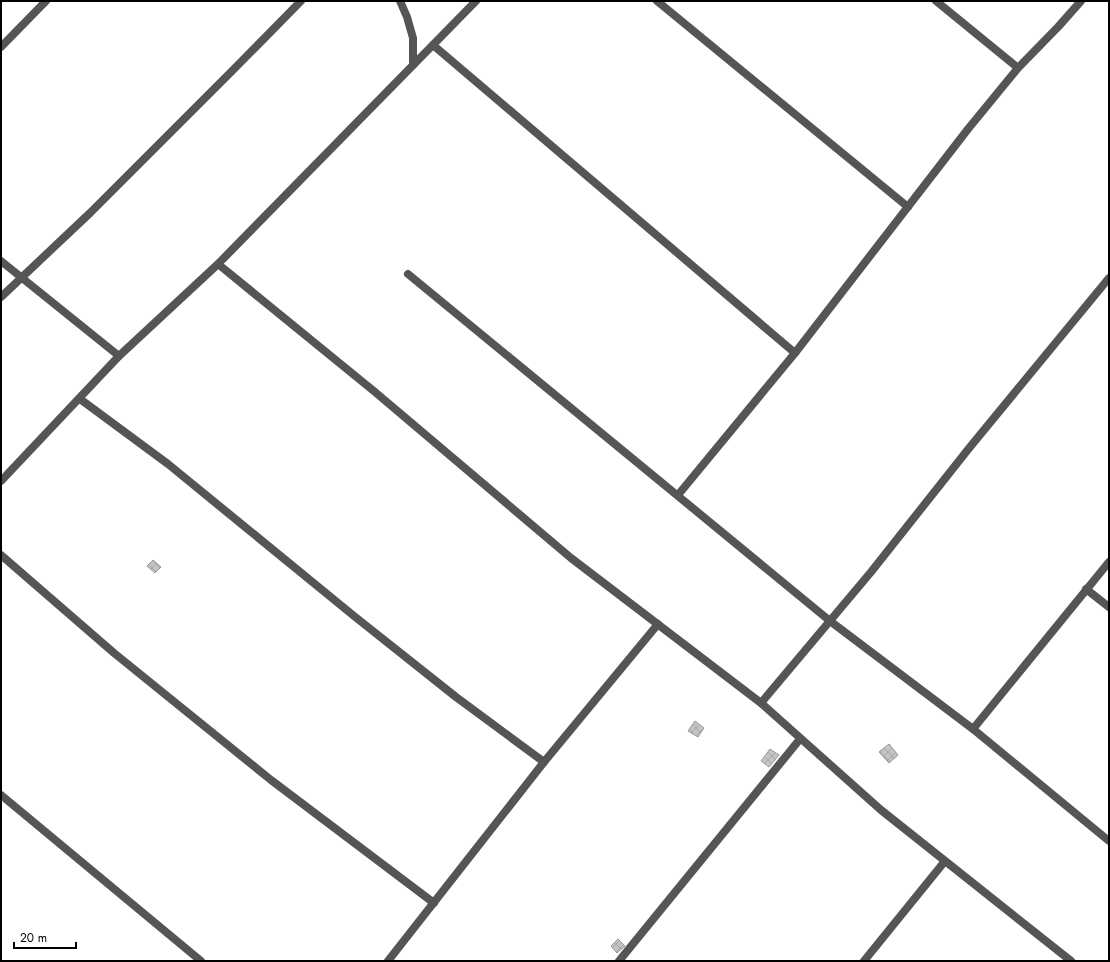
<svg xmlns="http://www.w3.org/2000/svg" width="1110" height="962" font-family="Jost,sans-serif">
  <defs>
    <pattern id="building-cross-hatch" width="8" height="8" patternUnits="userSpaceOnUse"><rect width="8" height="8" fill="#c4c4c4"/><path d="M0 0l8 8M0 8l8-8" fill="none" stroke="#a7a7a7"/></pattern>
  </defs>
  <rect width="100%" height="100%" fill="#fff"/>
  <g fill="url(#building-cross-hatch)" stroke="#999">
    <polygon points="153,560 161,567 155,573 147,566"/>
    <polygon points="695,721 704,728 698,737 688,731"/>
    <polygon points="889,744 898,755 889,763 879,752"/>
    <polygon points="770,749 779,755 769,767 761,761"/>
    <polygon points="618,939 625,946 617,953 611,946"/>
  </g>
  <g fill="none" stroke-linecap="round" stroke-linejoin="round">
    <g stroke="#555" stroke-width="8">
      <polyline points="400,1 407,17 413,38 413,65"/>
      <polyline points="657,1 908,207"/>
      <polyline points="936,1 1018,68"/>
      <polyline points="433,45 795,353"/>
      <polyline points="1,47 46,1"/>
      <polyline points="1,261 119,356"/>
      <polyline points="218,264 375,392 571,558 761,703 881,810 1071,961"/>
      <polyline points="408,274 830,621 973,729 1109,841"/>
      <polyline points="1,297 90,213 232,71 301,1"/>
      <polyline points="80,399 168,464 354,616 456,697 544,762"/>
      <polyline points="1,481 119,356 218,264 476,1"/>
      <polyline points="678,495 795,353 968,129 1018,68 1058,27 1081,1"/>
      <polyline points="1,555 114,653 271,780 434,903"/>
      <polyline points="1086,589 1109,607"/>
      <polyline points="761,703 871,572 970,447 1109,278"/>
      <polyline points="973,729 1109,562"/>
      <polyline points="1,795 201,961"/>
      <polyline points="388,961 544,762 658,624"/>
      <polyline points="619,961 800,739"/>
      <polyline points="864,961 945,861"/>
    </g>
  </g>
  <rect width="1110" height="962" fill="none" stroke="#000000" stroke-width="4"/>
  <path d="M14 942v6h62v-6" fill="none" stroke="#000000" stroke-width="2"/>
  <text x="20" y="942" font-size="12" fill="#000000" stroke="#ffffff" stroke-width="3" paint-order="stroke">20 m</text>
</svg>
